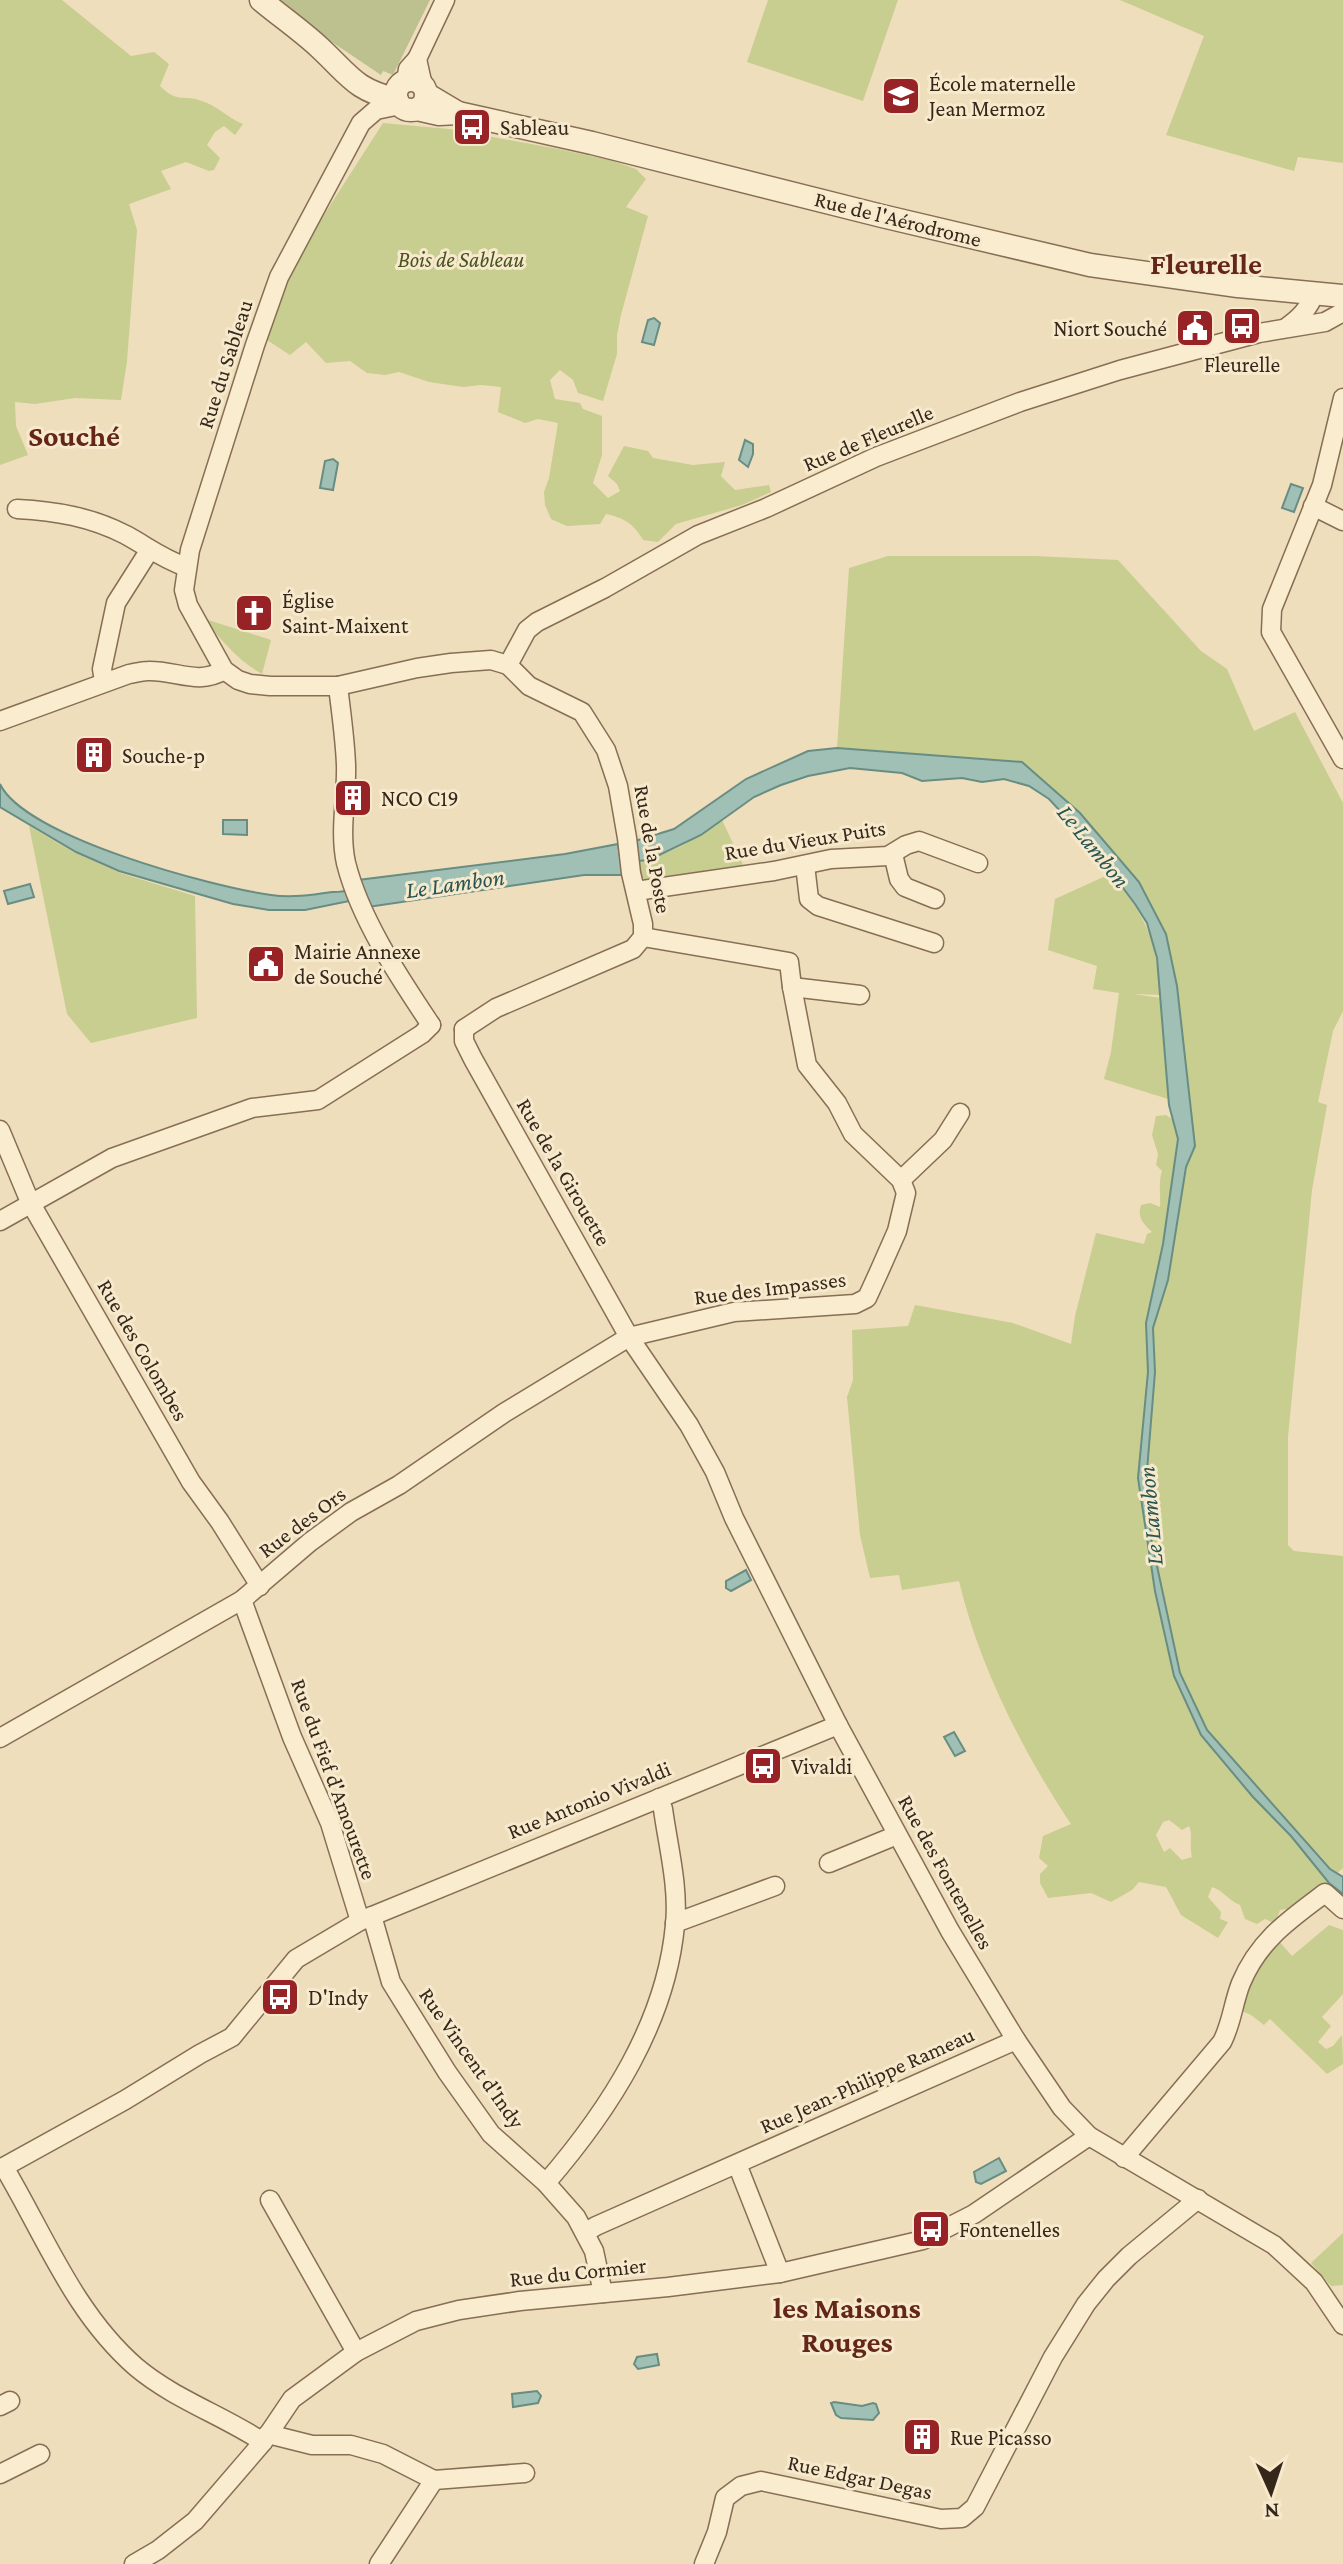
<svg xmlns="http://www.w3.org/2000/svg" width="1343" height="2564" font-family="'Crimson Pro',serif">
  <rect width="100%" height="100%" fill="#efdebc"/>
  <g fill="#c8cd90" fill-rule="evenodd">
    <path d="M0,0H62L131,56L154,52L169,64L160,86C178,104 183,94 202,101C216,105 228,118 243,124L235,135L224,126L215,132L207,145L220,158L214,170L209,171L186,162L161,171L171,189L129,204L137,230L127,361L121,400L75,398L35,404L15,402L16,426L28,455L0,465Z"/>
    <polygon points="768,0 898,0 863,101 747,62"/>
    <polygon points="1120,0 1343,0 1343,163 1298,157 1294,171 1166,135 1204,36"/>
    <path d="M383,123L449,129L553,148L610,160L636,169L646,179L626,207L648,216L621,315L617,335V354L603,401L578,393L573,380L560,370L550,380L555,399L580,403L583,409L602,416V455L593,483L608,498L620,491L617,484L608,476L624,446L648,451L653,458L693,465L725,462L721,476L735,490L769,485L771,492L742,505L676,524L658,542L643,540C634,524 624,518 606,514L600,524L567,526L551,519L545,505L544,492L549,478L558,423L538,419L525,423L498,412L501,387L481,385L463,387L429,382L399,372L385,375L367,373L350,361L326,363L306,342L290,355L267,340L285,283L313,232Z"/>
    <polygon points="888,556 1035,556 1118,560 1201,651 1227,669 1254,731 1295,712 1343,803 1343,1011 1333,1031 1318,1102 1327,1105 1312,1190 1288,1437 1288,1545 1294,1551 1343,1556 1343,1868 1336,1874 1207,1730 1180,1673 1161,1589 1151,1538 1146,1483 1155,1372 1153,1328 1168,1280 1186,1167 1195,1146 1177,986 1166,934 1139,882 1080,813 1022,762 837,748 849,568"/>
    <path d="M205,619L271,640L262,674C239,661 221,641 205,619Z"/>
    <path d="M722,820L745,869L652,882C640,879 638,873 638,861C668,857 698,837 722,820Z"/>
    <polygon points="29,826 73,852 120,873 195,896 197,1018 91,1043 67,1014"/>
    <path d="M1112,873C1147,920 1155,936 1161,995L1133,994L1161,998L1168,1099L1104,1079L1111,1052L1119,993L1093,989L1097,966L1048,950L1055,899Z"/>
    <path d="M1166,1115L1172,1119L1178,1139L1163,1244L1146,1323L1148,1372L1138,1478L1155,1591L1174,1676L1201,1735L1253,1797L1291,1836L1329,1883L1290,1912L1286,1909L1280,1910L1276,1921L1272,1922L1265,1919L1257,1924L1245,1919L1240,1905C1228,1900 1224,1891 1212,1887L1208,1897L1221,1912L1220,1919L1228,1922L1218,1938L1181,1915L1166,1887L1139,1882L1132,1890L1111,1902L1091,1893L1048,1898L1040,1883V1874L1048,1866L1039,1858L1043,1836L1071,1824C1023,1752 979,1666 959,1581L902,1590L899,1575L870,1578L860,1535L847,1397L853,1380L852,1330L908,1326L915,1305L1013,1323L1071,1344L1075,1316L1096,1233L1144,1244L1147,1234L1152,1232C1143,1223 1137,1218 1141,1205L1150,1203L1160,1207C1161,1194 1158,1183 1162,1171L1156,1165L1158,1154L1152,1135L1156,1116ZM1169,1820L1182,1830L1189,1826C1193,1834 1189,1847 1192,1857L1182,1860L1170,1848L1164,1852L1156,1835L1163,1822Z"/>
    <polygon points="1329,1925 1343,1930 1343,1994 1322,2017 1331,2026 1318,2042 1326,2049 1333,2046 1342,2035 1343,2064 1327,2074 1270,2019 1264,2025 1251,2015 1242,2011 1253,1978 1278,1940 1292,1956"/>
    <polygon points="1343,2233 1343,2285 1331,2286 1311,2263"/>
  </g>
  <polygon fill="#bdc190" points="278,0 430,0 393,75 383,71 381,75 314,30"/>
  <g fill="#a0c0b6" stroke="#688d83" stroke-width="2">
    <polygon points="654,318 660,323 654,345 642,342 648,320"/>
    <polygon points="745,440 753,444 753,454 748,467 739,460"/>
    <polygon points="333,459 338,463 333,490 320,488 325,461"/>
    <polygon points="1291,484 1303,488 1294,512 1282,508"/>
    <polygon points="837,748 1022,762 1080,813 1139,882 1166,934 1177,986 1195,1146 1186,1167 1168,1280 1153,1328 1155,1372 1146,1483 1151,1538 1180,1673 1207,1730 1330,1869 1343,1877 1343,1894 1329,1883 1291,1836 1253,1797 1201,1735 1174,1676 1155,1591 1138,1478 1148,1372 1146,1323 1163,1244 1178,1139 1169,1105 1157,958 1147,923 1135,904 1088,841 1049,799 1029,786 1004,779 982,782 962,778 922,781 902,773 850,768 808,776 781,785 754,797 701,835 649,860 638,861 635,841 674,829 746,779 808,751"/>
    <path d="M0,784C25,837 213,887 271,895C291,898 312,895 332,892C337,892 346,892 350,889C353,888 355,883 358,880L565,854L618,844L623,875H584L368,907L354,900L305,910H269L233,904L119,871L76,852L0,807Z"/>
    <polygon points="223,820 247,820 247,835 223,834"/>
    <polygon points="30,884 34,897 8,904 4,891"/>
    <polygon points="746,1570 751,1580 731,1591 726,1588 726,1581"/>
    <polygon points="954,1732 965,1751 955,1756 944,1737"/>
    <polygon points="999,2158 1006,2171 981,2184 976,2182 974,2172"/>
    <polygon points="657,2354 659,2365 638,2369 634,2364 637,2357"/>
    <polygon points="537,2391 541,2396 538,2403 513,2407 512,2394"/>
    <polygon points="834,2402 862,2406 873,2403 876,2404 879,2413 873,2420 841,2418 836,2415 831,2403"/>
  </g>
  <g fill="none" stroke-linecap="round" stroke-linejoin="round">
    <defs>
      <g id="minor">
        <polyline points="417,59 445,0"/>
        <polyline points="406,81 408,69 417,59 423,86"/>
        <polyline points="400,105 376,110 361,123 279,277 255,345 190,550 184,590 188,605 224,670 238,680 250,684 270,686 338,686 417,668 451,663 491,660 508,665"/>
        <path d="M1287,327C1301,317 1308,309 1315,293"/>
        <polyline points="1343,398 1322,485 1272,609 1271,632 1343,759"/>
        <polyline points="1313,506 1343,521"/>
        <path d="M17,509C56,511 91,517 126,535C148,547 161,558 186,567"/>
        <polyline points="508,665 527,630 537,622 605,588 698,535 766,508 876,457 1020,402 1120,370 1259,333 1325,322 1343,312"/>
        <polyline points="104,681 102,669 116,603 149,551"/>
        <path d="M338,686C341,712 345,738 346,765C347,797 339,831 346,863C360,919 399,977 431,1025"/>
        <path d="M0,721L129,674C135,673 142,671 148,671C176,670 198,686 224,670"/>
        <polyline points="893,854 899,879 905,887 935,899"/>
        <polyline points="805,865 809,899 818,906 934,943"/>
        <polyline points="636,891 774,871 831,859 888,856 906,845 919,841 978,863"/>
        <polyline points="792,987 860,995"/>
        <polyline points="464,1029 464,1041 473,1059 629,1337 689,1425 715,1472 734,1518 838,1725 950,1931 1016,2040 1062,2108 1089,2136 1274,2245 1314,2282 1343,2325"/>
        <polyline points="464,1029 496,1008 633,949 643,937 643,924 631,873 627,838 618,786 606,750 582,712 529,686 508,665"/>
        <polyline points="0,1130 30,1202 191,1482 220,1522 260,1586"/>
        <polyline points="901,1180 943,1140 960,1113"/>
        <polyline points="0,1221 112,1158 252,1108 318,1100 422,1034 431,1025"/>
        <polyline points="242,1600 292,1737 330,1823 360,1921"/>
        <polyline points="0,1738 242,1600 310,1542 351,1512 399,1485 504,1413 629,1337 734,1312 855,1304 867,1298 878,1274 897,1231 906,1193 901,1180 853,1134 837,1103 807,1065 792,987 789,962 643,937"/>
        <polyline points="829,1863 897,1835"/>
        <polyline points="372,1916 391,1982 447,2072 491,2134 546,2183 576,2217 594,2251 603,2293"/>
        <polyline points="675,1923 775,1886"/>
        <path d="M1124,2158L1222,2042C1232,2023 1233,2003 1241,1983C1259,1940 1289,1920 1325,1893L1343,1909"/>
        <polyline points="737,2164 780,2273"/>
        <path d="M4,2167C45,2236 74,2313 136,2367C174,2399 222,2415 263,2442"/>
        <polyline points="0,2169 125,2100 200,2054 232,2037 296,1959 360,1921 838,1725"/>
        <path d="M546,2183C609,2110 666,2023 675,1925C679,1887 668,1846 663,1809L659,1798"/>
        <polyline points="270,2200 356,2352"/>
        <polyline points="586,2232 596,2226 1016,2040"/>
        <polyline points="0,2406 10,2401"/>
        <polyline points="268,2434 312,2445 351,2445 383,2454 434,2480 525,2473"/>
        <polyline points="0,2474 40,2454"/>
        <polyline points="134,2564 158,2550 195,2521 263,2442 292,2399 356,2352 416,2321 459,2310 520,2301 668,2287 780,2273 923,2240 974,2214 1089,2136"/>
        <polyline points="379,2564 434,2480"/>
        <polyline points="704,2564 717,2532 725,2498 741,2486 761,2481 941,2519 962,2518 975,2507 1053,2357 1086,2304 1106,2279 1129,2256 1198,2199"/>
      </g>
      <g id="tertiary">
        <path d="M261,0C280,16 302,31 320,48C351,77 354,89 397,100"/>
        <circle cx="411" cy="95" r="15"/>
        <polyline points="417,109 439,114 458,113 426,94"/>
        <polyline points="458,113 592,143 882,216 1090,265 1238,286 1343,296"/>
      </g>
    </defs>
    <use href="#minor" stroke="#876e55" stroke-width="21"/>
    <use href="#tertiary" stroke="#876e55" stroke-width="25"/>
    <use href="#minor" stroke="#faeccf" stroke-width="18"/>
    <use href="#tertiary" stroke="#faeccf" stroke-width="22"/>
  </g>
  <defs>
    <symbol id="school-square" viewBox="-11 -11 22 22"><rect x="-9" y="-9" width="18" height="18" rx="4" fill="#982327" stroke="#f6e9cc"/><path d="M0-5L7-2L0 1L-7-2ZM-4 1L0 2.5L4 1V4Q0 6-4 4Z" fill="#fff"/></symbol>
    <symbol id="bus-square" viewBox="-11 -11 22 22"><rect x="-9" y="-9" width="18" height="18" rx="4" fill="#982327" stroke="#f6e9cc"/><path d="M-5-6H5V4H4V6H2V4H-2V6H-4V4H-5ZM-3.5-4V0h7V-4ZM-3.5 1.2v1.5H-2V1.2ZM2 1.2v1.5H3.5V1.2Z" fill="#fff"/></symbol>
    <symbol id="civic-square" viewBox="-11 -11 22 22"><rect x="-9" y="-9" width="18" height="18" rx="4" fill="#982327" stroke="#f6e9cc"/><path d="M-.6-6.5H3V-4.5H.6V-3L4-1V1h2V6H-6V1h2V-1L-.6-3ZM-1.2 2.5V6h2.4V2.5Z" fill="#fff"/></symbol>
    <symbol id="church-square" viewBox="-11 -11 22 22"><rect x="-9" y="-9" width="18" height="18" rx="4" fill="#982327" stroke="#f6e9cc"/><path d="M-1.2-6h2.4v3.5h3.3v2.4h-3.3V6h-2.4V-.1h-3.3v-2.4h3.3Z" fill="#fff"/></symbol>
    <symbol id="building-square" viewBox="-11 -11 22 22"><rect x="-9" y="-9" width="18" height="18" rx="4" fill="#982327" stroke="#f6e9cc"/><path d="M-4-6H4V6H1V3H-1V6H-4ZM-2.5-4.3h1.7v1.8h-1.7ZM.8-4.3h1.7v1.8H.8ZM-2.5-1h1.7V.8h-1.7ZM.8-1h1.7V.8H.8Z" fill="#fff"/></symbol>
  </defs>
  <g fill-rule="evenodd">
    <use href="#school-square" x="879" y="74" width="44" height="44"/>
    <use href="#bus-square" x="450" y="105" width="44" height="44"/>
    <use href="#bus-square" x="1220" y="304" width="44" height="44"/>
    <use href="#civic-square" x="1173" y="306" width="44" height="44"/>
    <use href="#church-square" x="232" y="591" width="44" height="44"/>
    <use href="#building-square" x="72" y="733" width="44" height="44"/>
    <use href="#building-square" x="331" y="776" width="44" height="44"/>
    <use href="#civic-square" x="244" y="942" width="44" height="44"/>
    <use href="#bus-square" x="741" y="1744" width="44" height="44"/>
    <use href="#bus-square" x="258" y="1975" width="44" height="44"/>
    <use href="#bus-square" x="909" y="2207" width="44" height="44"/>
    <use href="#building-square" x="900" y="2415" width="44" height="44"/>
  </g>
  <g text-anchor="middle" dominant-baseline="central" stroke-width="6" stroke-linejoin="round" paint-order="stroke">
    <g font-size="22" fill="#36271b" stroke="#f6e9cc" text-anchor="start">
      <text x="929" y="83">École maternelle<tspan x="929" dy="25">Jean Mermoz</tspan></text>
      <text x="500" y="127">Sableau</text>
      <text x="1167" y="328" text-anchor="end">Niort Souché</text>
      <text x="1242" y="364" text-anchor="middle">Fleurelle</text>
      <text x="282" y="600">Église<tspan x="282" dy="25">Saint-Maixent</tspan></text>
      <text x="122" y="755">Souche-p</text>
      <text x="381" y="798">NCO C19</text>
      <text x="294" y="951">Mairie Annexe<tspan x="294" dy="25">de Souché</tspan></text>
      <text x="791" y="1766">Vivaldi</text>
      <text x="308" y="1997">D'Indy</text>
      <text x="959" y="2229">Fontenelles</text>
      <text x="950" y="2437">Rue Picasso</text>
    </g>
    <g font-size="22" fill="#36271b" stroke="#f6e9cc">
      <text transform="translate(898 219) rotate(14)">Rue de l'Aérodrome</text>
      <text transform="translate(225 364) rotate(-72)">Rue du Sableau</text>
      <text transform="translate(868 438) rotate(-23)">Rue de Fleurelle</text>
      <text transform="translate(805 840) rotate(-9)">Rue du Vieux Puits</text>
      <text transform="translate(653 849) rotate(80)">Rue de la Poste</text>
      <text transform="translate(564 1172) rotate(60)">Rue de la Girouette</text>
      <text transform="translate(770 1288) rotate(-7)">Rue des Impasses</text>
      <text transform="translate(143 1350) rotate(60)">Rue des Colombes</text>
      <text transform="translate(302 1522) rotate(-37)">Rue des Ors</text>
      <text transform="translate(334 1779) rotate(70)">Rue du Fief d'Amourette</text>
      <text transform="translate(589 1800) rotate(-22)">Rue Antonio Vivaldi</text>
      <text transform="translate(946 1872) rotate(61)">Rue des Fontenelles</text>
      <text transform="translate(472 2058) rotate(55)">Rue Vincent d'Indy</text>
      <text transform="translate(867 2080) rotate(-24)">Rue Jean-Philippe Rameau</text>
      <text transform="translate(578 2272) rotate(-6)">Rue du Cormier</text>
      <text transform="translate(860 2477) rotate(12)">Rue Edgar Degas</text>
    </g>
    <g font-size="22" font-style="italic" fill="#485320" stroke="#f6e9cc">
      <text x="461" y="259">Bois de Sableau</text>
    </g>
    <g font-size="24" font-style="italic" fill="#295652" stroke="#f6e9cc">
      <text transform="translate(1094 846) rotate(51)">Le Lambon</text>
      <text transform="translate(455 883) rotate(-8)">Le Lambon</text>
      <text transform="translate(1150 1516) rotate(-95)">Le Lambon</text>
    </g>
    <g font-size="30" font-weight="bold" fill="#642619" stroke="#f6e9cc">
      <text x="1206" y="263">Fleurelle</text>
      <text x="74" y="435">Souché</text>
      <text x="847" y="2307">les Maisons<tspan x="847" dy="34">Rouges</tspan></text>
    </g>
  </g>
  <g transform="translate(1271 2492) rotate(177)" stroke="#f6e9cc" stroke-width="6" paint-order="stroke">
  <path d="M0-6L14 30L0 20L-14 30Z" fill="#36271b"/>
  <text y="-12" font-size="22" font-weight="bold" text-anchor="middle" fill="#36271b">N</text>
  </g>
</svg>
